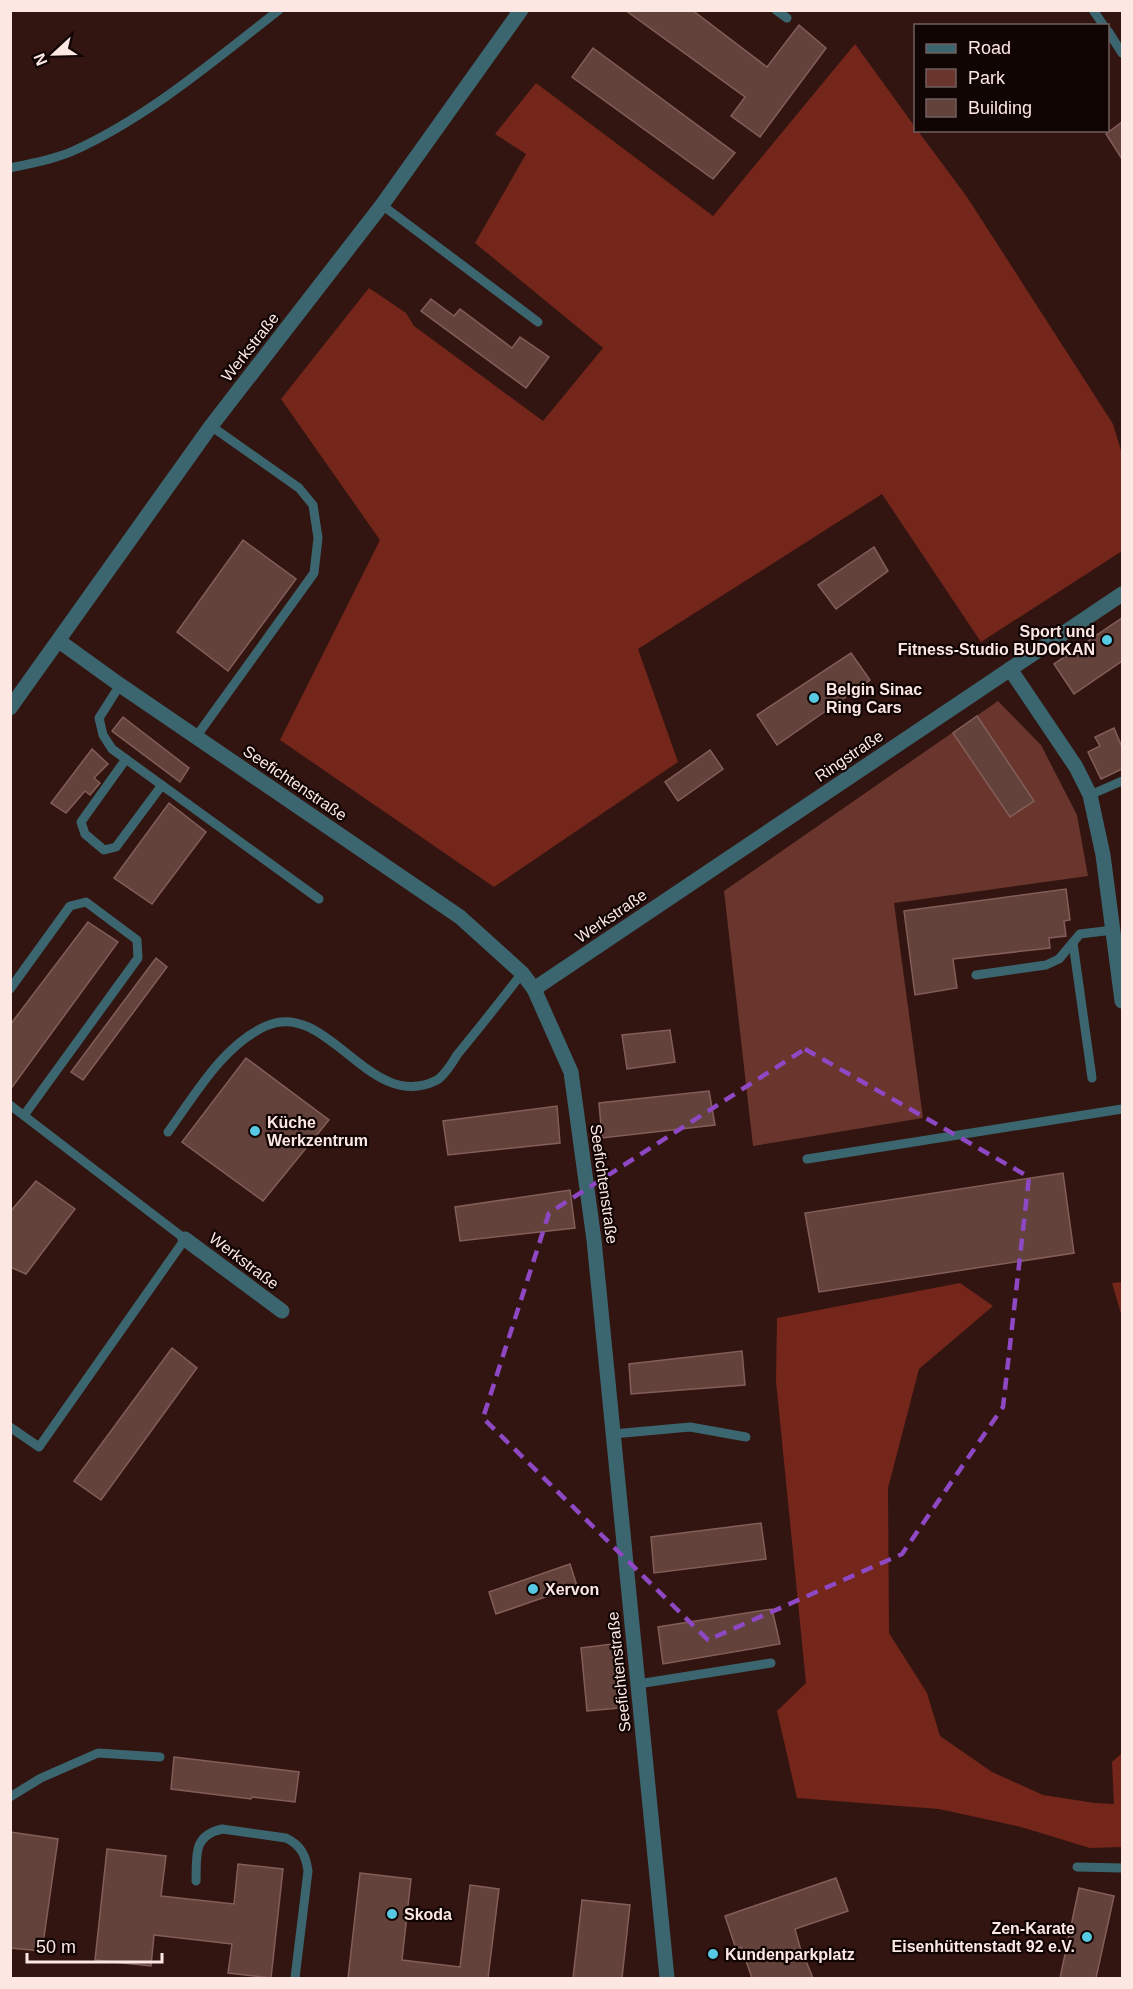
<svg xmlns="http://www.w3.org/2000/svg" width="1133" height="1989" font-family="Arial,sans-serif">
  <rect width="100%" height="100%" fill="#321510"/>
  <polygon fill="#6a352c" points="998,701 1041,745 1077,815 1088,876 894,903 923,1118 753,1146 724,891"/>
  <g fill="#74261b">
    <polygon points="855,44 915,127 916,130 918,131 967,197 1113,424 1122,454 1122,551 981,642 882,494 638,649 678,762 494,887 280,740 380,540 281,399 369,288 406,313 414,326 543,421 603,348 475,243 526,154 495,134 536,83 713,216"/>
    <polygon points="1122,1282 1122,1317 1112,1283"/>
    <polygon points="960,1283 993,1306 919,1369 888,1488 889,1633 927,1693 940,1736 992,1772 1043,1795 1095,1803 1114,1804 1112,1762 1122,1753 1122,1847 1090,1848 1021,1827 939,1809 797,1798 777,1711 806,1683 776,1381 777,1318"/>
  </g>
  <g fill="#64423c" stroke="#835e58" stroke-width="1.5">
    <polygon points="625,10 692,10 767,67 799,25 826,48 760,137 731,116 745,97"/>
    <polygon points="593,48 735,153 713,179 572,77"/>
    <polygon points="1122,122 1122,159 1106,134"/>
    <polygon points="431,299 454,316 460,309 512,348 520,337 549,357 526,388 421,311"/>
    <polygon points="243,540 296,579 228,671 177,632"/>
    <polygon points="874,547 888,571 836,609 818,585"/>
    <polygon points="1122,618 1122,661 1074,694 1054,664"/>
    <polygon points="851,653 870,680 777,745 757,715"/>
    <polygon points="977,716 1034,801 1010,817 953,733"/>
    <polygon points="123,717 189,768 180,782 112,731"/>
    <polygon points="1114,728 1122,747 1122,769 1101,779 1088,752 1100,746 1095,737"/>
    <polygon points="92,749 108,764 94,778 100,783 90,795 85,791 66,813 51,803"/>
    <polygon points="710,750 723,769 678,801 665,782"/>
    <polygon points="169,803 206,832 152,904 114,878"/>
    <polygon points="1066,889 1070,920 1064,921 1066,936 1049,938 1050,948 953,959 957,988 915,995 904,911"/>
    <polygon points="88,922 118,942 10,1090 10,1025"/>
    <polygon points="156,958 167,967 83,1080 71,1072"/>
    <polygon points="670,1030 675,1062 627,1069 622,1035"/>
    <polygon points="246,1058 329,1120 263,1201 182,1142"/>
    <polygon points="709,1091 715,1125 602,1138 599,1103"/>
    <polygon points="557,1106 560,1143 448,1155 443,1121"/>
    <polygon points="1063,1173 1074,1253 819,1292 805,1213"/>
    <polygon points="36,1181 75,1209 26,1274 10,1267 10,1212"/>
    <polygon points="570,1190 575,1228 460,1241 455,1207"/>
    <polygon points="172,1348 197,1368 101,1500 74,1481"/>
    <polygon points="742,1351 745,1385 631,1394 629,1364"/>
    <polygon points="761,1523 766,1559 654,1573 651,1537"/>
    <polygon points="570,1564 577,1586 496,1614 489,1592"/>
    <polygon points="772,1609 780,1644 663,1664 658,1627"/>
    <polygon points="612,1644 619,1708 587,1711 581,1648"/>
    <polygon points="174,1757 299,1772 295,1802 252,1797 251,1799 171,1789"/>
    <polygon points="10,1832 58,1839 42,1951 10,1948"/>
    <polygon points="107,1849 166,1856 161,1896 234,1904 238,1864 283,1869 271,1978 228,1973 232,1944 154,1935 151,1966 95,1960"/>
    <polygon points="360,1873 411,1879 402,1960 460,1967 470,1885 499,1889 488,1978 348,1978"/>
    <polygon points="836,1878 848,1911 795,1929 804,1962 806,1961 813,1978 752,1978 741,1947 736,1949 725,1916"/>
    <polygon points="1079,1888 1114,1896 1096,1978 1060,1978"/>
    <polygon points="582,1900 630,1905 622,1978 573,1978"/>
  </g>
  <g fill="none" stroke-linecap="round" stroke-linejoin="round">
    <g stroke="#3b6670" stroke-width="9">
      <polyline points="776,10 787,18"/>
      <polyline points="1093,10 1104,26"/>
      <polyline points="1108,31 1122,53"/>
      <path d="M10,168C32,163 53,160 73,151C147,118 215,60 279,10"/>
      <polyline points="382,205 538,322"/>
      <polyline points="120,685 99,718 103,735 112,749 319,899"/>
      <polyline points="196,737 314,573 318,538 313,505 299,488 211,426"/>
      <polyline points="126,759 81,822 85,834 104,850 116,847 162,785"/>
      <polyline points="1090,795 1122,781"/>
      <polyline points="1073,943 1092,1078"/>
      <polyline points="976,975 1046,965 1059,959 1080,934 1113,930"/>
      <polyline points="10,989 70,906 86,902 137,940 138,958 25,1114"/>
      <polyline points="10,1105 185,1239 39,1447 10,1427"/>
      <path d="M168,1132C195,1095 223,1045 266,1026C328,998 370,1115 437,1080C445,1075 452,1063 457,1055C479,1028 501,1001 522,973"/>
      <polyline points="807,1159 1122,1109"/>
      <polyline points="613,1434 690,1427 746,1437"/>
      <polyline points="638,1684 771,1663"/>
      <polyline points="10,1797 41,1778 98,1753 160,1757"/>
      <polyline points="1077,1867 1122,1868"/>
      <path d="M196,1881C197,1856 192,1836 222,1829L286,1838C301,1845 306,1856 308,1871L295,1978"/>
    </g>
    <g stroke="#3b6670" stroke-width="15">
      <polyline points="59,641 120,685 460,917 522,973 534,989 571,1072 594,1240 667,1978"/>
      <polyline points="1010,669 1076,767 1090,795 1103,855 1122,1001"/>
      <polyline points="10,708 211,426 382,205 521,10"/>
      <polyline points="534,989 1122,594"/>
      <polyline points="185,1239 282,1311"/>
    </g>
  </g>
  <path fill="none" stroke="#8e48c4" stroke-width="4.5" stroke-dasharray="12 8" stroke-linejoin="round" d="M805,1049L1029,1177L1003,1407L902,1554L708,1640L483,1418L549,1213Z"/>
  <g fill="#57c9e2" stroke="#110504" stroke-width="2">
    <circle cx="1107" cy="640" r="6"/>
    <circle cx="814" cy="698" r="6"/>
    <circle cx="255" cy="1131" r="6"/>
    <circle cx="533" cy="1589" r="6"/>
    <circle cx="392" cy="1914" r="6"/>
    <circle cx="1087" cy="1937" r="6"/>
    <circle cx="713" cy="1954" r="6"/>
  </g>
  <g text-anchor="middle" dominant-baseline="central" stroke-width="4.5" stroke-linejoin="round" paint-order="stroke">
    <g font-size="16" fill="#fde7e3" stroke="#110504">
      <text transform="translate(250 347) rotate(-52)">Werkstraße</text>
      <text transform="translate(849 756) rotate(-34)">Ringstraße</text>
      <text transform="translate(295 783) rotate(34)">Seefichtenstraße</text>
      <text transform="translate(611 916) rotate(-34)">Werkstraße</text>
      <text transform="translate(604 1184) rotate(82)">Seefichtenstraße</text>
      <text transform="translate(244 1261) rotate(37)">Werkstraße</text>
      <text transform="translate(619 1672) rotate(-96)">Seefichtenstraße</text>
    </g>
    <g font-size="16" font-weight="bold" fill="#fde7e3" stroke="#110504" text-anchor="start">
      <text x="1095" y="631" text-anchor="end">Sport und<tspan x="1095" dy="18">Fitness-Studio BUDOKAN</tspan></text>
      <text x="826" y="689">Belgin Sinac<tspan x="826" dy="18">Ring Cars</tspan></text>
      <text x="267" y="1122">Küche<tspan x="267" dy="18">Werkzentrum</tspan></text>
      <text x="545" y="1589">Xervon</text>
      <text x="404" y="1914">Skoda</text>
      <text x="1075" y="1928" text-anchor="end">Zen-Karate<tspan x="1075" dy="18">Eisenhüttenstadt 92 e.V.</tspan></text>
      <text x="725" y="1954">Kundenparkplatz</text>
    </g>
  </g>
  <rect width="1133" height="1989" fill="none" stroke="#fde7e3" stroke-width="24"/>
  <rect x="914" y="24" width="195" height="108" fill="#110504" stroke="#6f5f5d" stroke-width="1.5"/>
  <rect x="926" y="44" width="30" height="9" fill="#3b6670" stroke="#6f5f5d" stroke-width="1.5"/>
  <text x="968" y="54" font-size="18" fill="#fde7e3">Road</text>
  <rect x="926" y="69" width="30" height="18" fill="#6a352c" stroke="#6f5f5d" stroke-width="1.5"/>
  <text x="968" y="84" font-size="18" fill="#fde7e3">Park</text>
  <rect x="926" y="99" width="30" height="18" fill="#64423c" stroke="#6f5f5d" stroke-width="1.5"/>
  <text x="968" y="114" font-size="18" fill="#fde7e3">Building</text>
  <g transform="translate(54 54) rotate(248)" stroke="#110504" stroke-width="4.5" paint-order="stroke">
  <path d="M0-4.5L10 22L0 15L-10 22Z" fill="#fde7e3"/>
  <text y="-9" font-size="16" font-weight="bold" text-anchor="middle" fill="#fde7e3">N</text>
  </g>
  <path d="M27 1953v9h135v-9" fill="none" stroke="#fde7e3" stroke-width="3"/>
  <text x="36" y="1953" font-size="18" fill="#fde7e3" stroke="#110504" stroke-width="4.5" paint-order="stroke">50 m</text>
</svg>
